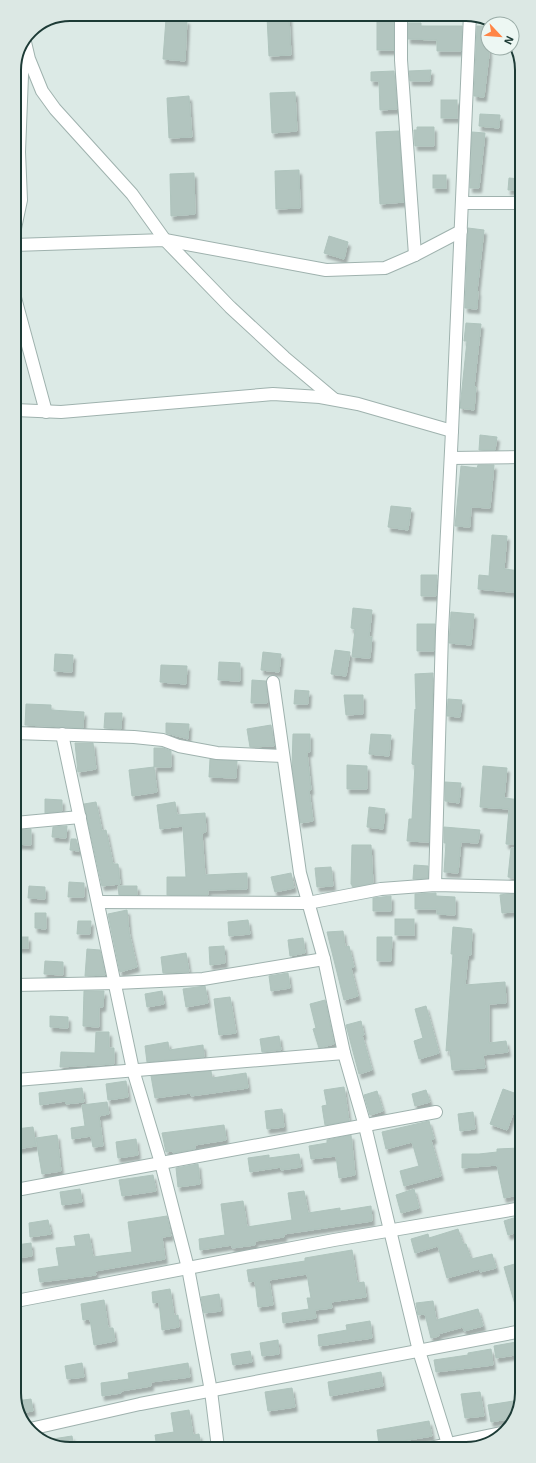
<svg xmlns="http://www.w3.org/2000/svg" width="536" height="1463" font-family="'Exo 2',sans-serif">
  <defs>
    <filter id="shadow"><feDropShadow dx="2.5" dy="4.5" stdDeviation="1" flood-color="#0004"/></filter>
  </defs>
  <rect width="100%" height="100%" fill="#dceae6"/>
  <g fill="#b2c5bf" stroke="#afc4bd" filter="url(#shadow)">
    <rect x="377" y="14" width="17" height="36"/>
    <polygon points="289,16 291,55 269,56 267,17"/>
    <polygon points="166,19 187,20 185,61 163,59"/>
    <polygon points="408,23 421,23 421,26 462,26 461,51 437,51 437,40 408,39"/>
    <polygon points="477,26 488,26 489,55 484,97 474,96"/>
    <polygon points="431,70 430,81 410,81 409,71"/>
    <polygon points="394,71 397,109 380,110 379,81 371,81 371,72"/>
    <polygon points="295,92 297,131 272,133 270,93"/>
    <polygon points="189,96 192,137 169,138 167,98"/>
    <rect x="441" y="100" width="16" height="18"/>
    <polygon points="480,114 500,115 499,128 479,126"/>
    <polygon points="417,127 434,127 434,146 415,146 414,130 417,130"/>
    <polygon points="399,131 404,202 380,204 376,132"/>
    <polygon points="472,132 485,133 479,188 470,188"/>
    <polygon points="299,170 300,208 276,209 275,171"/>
    <polygon points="194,173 195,214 171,216 170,174"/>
    <rect x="433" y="175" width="13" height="13"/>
    <polygon points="509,178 520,179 518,190 508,190"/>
    <polygon points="468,228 484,230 477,291 478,291 477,309 465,308"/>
    <polygon points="329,236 348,242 344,259 324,253"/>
    <polygon points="466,323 481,324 474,387 476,387 474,410 460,408 467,341 464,341"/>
    <polygon points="480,435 497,437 495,450 479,450"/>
    <polygon points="478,465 494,465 490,508 471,507 470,527 455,526 461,466 477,468"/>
    <polygon points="391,506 411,508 408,530 388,527"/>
    <polygon points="492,535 507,536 504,569 521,571 521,593 478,589 479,575 489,576"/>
    <polygon points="421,575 437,575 436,596 421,596"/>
    <polygon points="353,608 372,610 369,637 372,637 370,658 352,657 355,629 351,628"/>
    <polygon points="451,612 474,614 471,645 449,643"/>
    <polygon points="417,624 435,624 434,651 417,651"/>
    <polygon points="335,650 350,652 346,676 331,674"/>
    <polygon points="263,652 281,654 279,672 261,670"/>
    <polygon points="55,654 73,655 72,672 54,671"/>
    <polygon points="219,662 240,663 240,681 218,680"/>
    <polygon points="161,665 187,666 186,684 160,682"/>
    <polygon points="433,673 429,842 407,841 409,819 412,819 415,765 412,764 415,709 416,710 415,674"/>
    <polygon points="252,680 266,681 267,703 251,703"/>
    <polygon points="295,690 309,691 308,704 294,704"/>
    <polygon points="344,695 363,695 363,714 346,715"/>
    <polygon points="448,699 462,700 460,717 447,716"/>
    <polygon points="26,704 51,705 51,710 84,712 83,728 25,725"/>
    <polygon points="105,713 122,713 121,729 104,728"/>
    <polygon points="166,723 189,724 188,739 166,733"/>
    <polygon points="271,725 274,746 250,747 247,729"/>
    <polygon points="293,734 310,734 310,752 307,752 311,790 309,790 313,821 300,823 292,766"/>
    <polygon points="371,734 391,735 389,756 369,754"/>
    <polygon points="75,743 93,743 96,769 78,772"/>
    <polygon points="154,748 163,748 171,751 171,767 154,767"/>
    <polygon points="210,759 237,761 236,778 209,777"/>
    <polygon points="347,765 367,766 367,789 347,789"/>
    <polygon points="483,766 507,768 504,798 521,800 519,827 521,828 521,845 506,844 509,809 480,807"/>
    <polygon points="154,767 157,792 132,796 129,770"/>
    <polygon points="445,782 461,783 459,803 445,801"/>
    <polygon points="45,799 62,800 62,811 45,813"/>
    <polygon points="96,802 102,831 106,830 113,864 118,864 120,884 102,886 84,804"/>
    <polygon points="175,802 177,815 205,813 206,832 202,833 205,875 247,873 247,889 208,890 208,895 167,895 167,877 186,877 183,826 160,829 157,805"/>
    <polygon points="369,807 385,809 383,829 367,827"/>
    <polygon points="67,826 66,838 52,837 53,827"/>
    <polygon points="444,827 480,830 478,843 461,842 458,873 444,872 446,843 444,843"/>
    <polygon points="31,829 31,845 15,844 15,830"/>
    <polygon points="71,839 76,839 79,851 70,850"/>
    <polygon points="352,845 371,845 373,883 353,887 351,884"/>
    <polygon points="511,848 521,849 521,879 508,877"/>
    <polygon points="414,865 428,866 428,878 413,879"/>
    <polygon points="331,867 333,886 317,887 315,868"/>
    <polygon points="291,873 294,888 275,892 271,877"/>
    <polygon points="69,882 84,883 84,897 68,897"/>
    <polygon points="29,886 45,887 45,899 28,898"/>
    <polygon points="118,886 137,886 137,895 119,895"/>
    <polygon points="436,893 436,896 455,897 455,915 437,914 437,909 415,909 415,894"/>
    <polygon points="507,894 521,894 521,911 502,913 500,895"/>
    <polygon points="391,896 391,911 373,911 373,898"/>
    <polygon points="127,910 129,932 137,967 120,972 108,914"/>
    <polygon points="35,913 46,913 46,929 35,928"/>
    <rect x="395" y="919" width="19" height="16"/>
    <polygon points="248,920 250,934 229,936 228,922"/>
    <polygon points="78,921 91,921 90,934 77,934"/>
    <polygon points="453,927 472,929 471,955 468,955 465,985 505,982 506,1003 489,1004 489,1043 506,1041 508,1052 483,1055 485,1068 452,1070 450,1050 446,1051 453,954 451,954"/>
    <polygon points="343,931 345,947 349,946 354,967 351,968 358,996 344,1000 327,932"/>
    <rect x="15" y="937" width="13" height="11"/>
    <polygon points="377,937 392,937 391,961 377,961"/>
    <polygon points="303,938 305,953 290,956 288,940"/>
    <polygon points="224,946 225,963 210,965 209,947"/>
    <polygon points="87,949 100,950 105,975 85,976"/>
    <polygon points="186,953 189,972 163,973 161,957"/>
    <polygon points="45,961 63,962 63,975 44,974"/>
    <polygon points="288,973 290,988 271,991 269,976"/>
    <polygon points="205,986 208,1003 186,1007 183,989"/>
    <polygon points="84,991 104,991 103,1007 99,1007 99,1027 83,1026"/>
    <polygon points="162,991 164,1004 147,1007 145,994"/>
    <polygon points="230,997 236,1033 219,1035 214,999"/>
    <polygon points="325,1000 334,1044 319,1048 313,1029 316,1028 310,1004"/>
    <polygon points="426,1006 439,1053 419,1059 414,1041 423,1038 415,1009"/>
    <polygon points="50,1016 68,1017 68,1028 50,1027"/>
    <polygon points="361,1021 364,1035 362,1035 372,1070 359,1074 346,1025"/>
    <polygon points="96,1032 109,1032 109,1048 114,1048 114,1064 60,1067 61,1052 95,1053"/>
    <polygon points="279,1036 281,1050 262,1052 260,1039"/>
    <polygon points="168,1042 169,1050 203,1045 204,1057 147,1062 145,1046"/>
    <polygon points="211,1071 212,1078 246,1073 248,1088 191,1096 191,1093 155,1098 151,1076"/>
    <polygon points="126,1081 128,1097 108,1100 106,1084"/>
    <polygon points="344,1087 349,1121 325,1125 322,1106 327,1105 324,1090"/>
    <polygon points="82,1088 84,1102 66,1104 65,1101 40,1105 39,1093"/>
    <polygon points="503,1089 520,1095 507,1130 490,1124"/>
    <polygon points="426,1090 430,1102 415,1106 412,1094"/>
    <polygon points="377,1091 383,1111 370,1115 364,1095"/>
    <polygon points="107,1102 109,1114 99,1116 103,1146 93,1147 91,1136 72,1139 71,1128 85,1126 82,1105"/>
    <polygon points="282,1109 284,1127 267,1129 265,1111"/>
    <polygon points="473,1112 475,1129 460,1131 458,1114"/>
    <polygon points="429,1121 434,1139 431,1140 441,1176 404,1186 400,1171 419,1166 412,1142 386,1149 382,1132"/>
    <polygon points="224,1125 226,1140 195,1145 195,1149 173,1153 173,1151 166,1152 162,1133"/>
    <polygon points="33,1127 36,1146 16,1149 16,1129"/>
    <polygon points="57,1135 61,1171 42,1174 36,1138"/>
    <polygon points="351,1135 355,1175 339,1178 336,1156 311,1159 309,1146 327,1143 327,1140"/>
    <polygon points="136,1139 138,1155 118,1158 116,1142"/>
    <polygon points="520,1148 522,1194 504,1198 497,1165 462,1168 462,1154 479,1154 497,1152 497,1149"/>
    <polygon points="299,1154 301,1167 281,1170 281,1167 250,1172 248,1158 269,1155 269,1158"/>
    <polygon points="198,1164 200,1184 178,1187 176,1168"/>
    <polygon points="153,1175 156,1191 122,1196 119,1180"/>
    <polygon points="80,1189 82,1202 62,1205 60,1192"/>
    <polygon points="414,1189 419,1208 401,1213 396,1195"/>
    <polygon points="304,1191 308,1213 340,1208 340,1211 371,1206 372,1221 284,1234 284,1237 255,1241 255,1245 232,1248 232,1245 200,1250 199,1239 225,1235 221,1204 243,1201 247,1227 292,1220 288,1193"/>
    <polygon points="167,1216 171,1236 162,1237 165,1259 95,1271 96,1275 40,1282 38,1269 59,1266 56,1248 76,1246 74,1236 89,1234 93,1257 132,1252 128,1222"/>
    <polygon points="520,1216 522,1231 508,1235 504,1221"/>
    <polygon points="48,1220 51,1234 30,1237 29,1223"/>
    <polygon points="458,1229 463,1244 466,1244 471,1259 492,1254 496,1268 480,1272 480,1269 447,1278 438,1246 415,1253 411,1239 428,1234 429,1238"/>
    <polygon points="31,1243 32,1256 16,1258 16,1245"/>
    <polygon points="352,1250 357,1283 364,1282 366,1297 331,1302 332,1308 315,1310 316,1318 283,1323 282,1313 309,1309 307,1298 311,1298 307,1274 269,1280 273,1305 258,1307 255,1281 249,1282 247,1270 305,1261 305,1258"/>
    <polygon points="522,1262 522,1317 519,1318 504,1267"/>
    <polygon points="170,1289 174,1316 178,1315 179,1327 162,1330 159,1302 153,1303 152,1292"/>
    <polygon points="219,1294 221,1311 204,1313 201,1297"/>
    <polygon points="104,1300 108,1328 113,1328 115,1341 94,1345 90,1319 83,1320 81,1304"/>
    <polygon points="433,1301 436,1320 478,1309 483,1326 464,1331 463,1327 438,1334 439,1336 431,1338 425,1314 418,1315 416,1303"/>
    <polygon points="370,1321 372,1338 319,1346 318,1335 347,1330 346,1325"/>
    <polygon points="278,1340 279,1354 262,1356 260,1343"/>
    <polygon points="522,1341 522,1354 496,1358 494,1346"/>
    <polygon points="491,1349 493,1365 436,1372 434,1360 468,1355 468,1353"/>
    <polygon points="250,1351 252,1362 233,1365 231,1354"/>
    <polygon points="82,1363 84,1377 67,1379 65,1366"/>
    <polygon points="188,1363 190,1377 151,1382 151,1386 121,1391 121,1393 102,1396 101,1383 129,1379 128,1373"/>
    <polygon points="381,1372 383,1386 330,1396 328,1382"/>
    <polygon points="292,1388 295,1407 268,1411 265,1392"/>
    <polygon points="480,1392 484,1416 465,1418 461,1394"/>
    <polygon points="31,1399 33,1411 19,1413 16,1407 16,1401"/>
    <polygon points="520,1400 513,1418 491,1422 488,1405"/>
    <polygon points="189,1410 193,1435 199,1434 201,1448 157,1448 155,1435 174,1432 171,1413"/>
    <polygon points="429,1421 432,1436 379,1445 377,1430"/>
    <polygon points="72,1436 74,1449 66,1449 46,1440"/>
  </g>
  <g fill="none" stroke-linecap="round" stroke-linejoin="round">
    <defs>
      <g id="street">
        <polyline points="401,14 401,60 415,255"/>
        <polyline points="25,42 29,59 42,91 55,109 132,194 165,240 230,307 284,357 334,399"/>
        <polyline points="462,203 520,203"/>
        <polyline points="14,233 21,200 19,152 23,50"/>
        <polyline points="14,245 165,240 326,270 385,268 415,255 461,231"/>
        <polyline points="14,294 46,412"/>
        <polyline points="15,410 61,412 273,394 320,397 358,404 452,431"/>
        <polyline points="451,458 521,457"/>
        <polyline points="273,682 300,873 324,959 344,1053 365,1126 419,1351 449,1447"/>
        <polyline points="15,733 134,737 163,740 179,746 217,753 283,756"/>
        <polyline points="62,734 133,1070 161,1163 188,1268 211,1391 218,1448"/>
        <polyline points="15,823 80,817"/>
        <polyline points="435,885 442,632 452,431 470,14"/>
        <polyline points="98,902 308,903 381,889 435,885 521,887"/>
        <polyline points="15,985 116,983 203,979 324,959"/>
        <polyline points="16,1080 344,1053"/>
        <polyline points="16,1190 436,1112"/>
        <polyline points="16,1301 334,1240 522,1208"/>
        <polyline points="30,1429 140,1404 522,1331"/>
        <polyline points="434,1447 501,1433"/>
      </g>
    </defs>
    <use href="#street" stroke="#9fb2ae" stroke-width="14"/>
    <use href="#street" stroke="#fff" stroke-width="12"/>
  </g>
  <path d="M0 0H536V1463H0ZM70 21H466A49 49 0 0 1 515 70V1393A49 49 0 0 1 466 1442H70A49 49 0 0 1 21 1393V70A49 49 0 0 1 70 21Z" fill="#dce8e4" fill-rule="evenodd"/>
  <path fill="none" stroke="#1d3b36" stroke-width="2" d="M70 21H466A49 49 0 0 1 515 70V1393A49 49 0 0 1 466 1442H70A49 49 0 0 1 21 1393V70A49 49 0 0 1 70 21Z"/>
  <g transform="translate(500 36) rotate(116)"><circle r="19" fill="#edf7f3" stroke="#9aaca7"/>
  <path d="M0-3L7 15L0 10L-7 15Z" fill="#ff8546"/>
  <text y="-6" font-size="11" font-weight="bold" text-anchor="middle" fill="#1d3b36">N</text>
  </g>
</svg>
